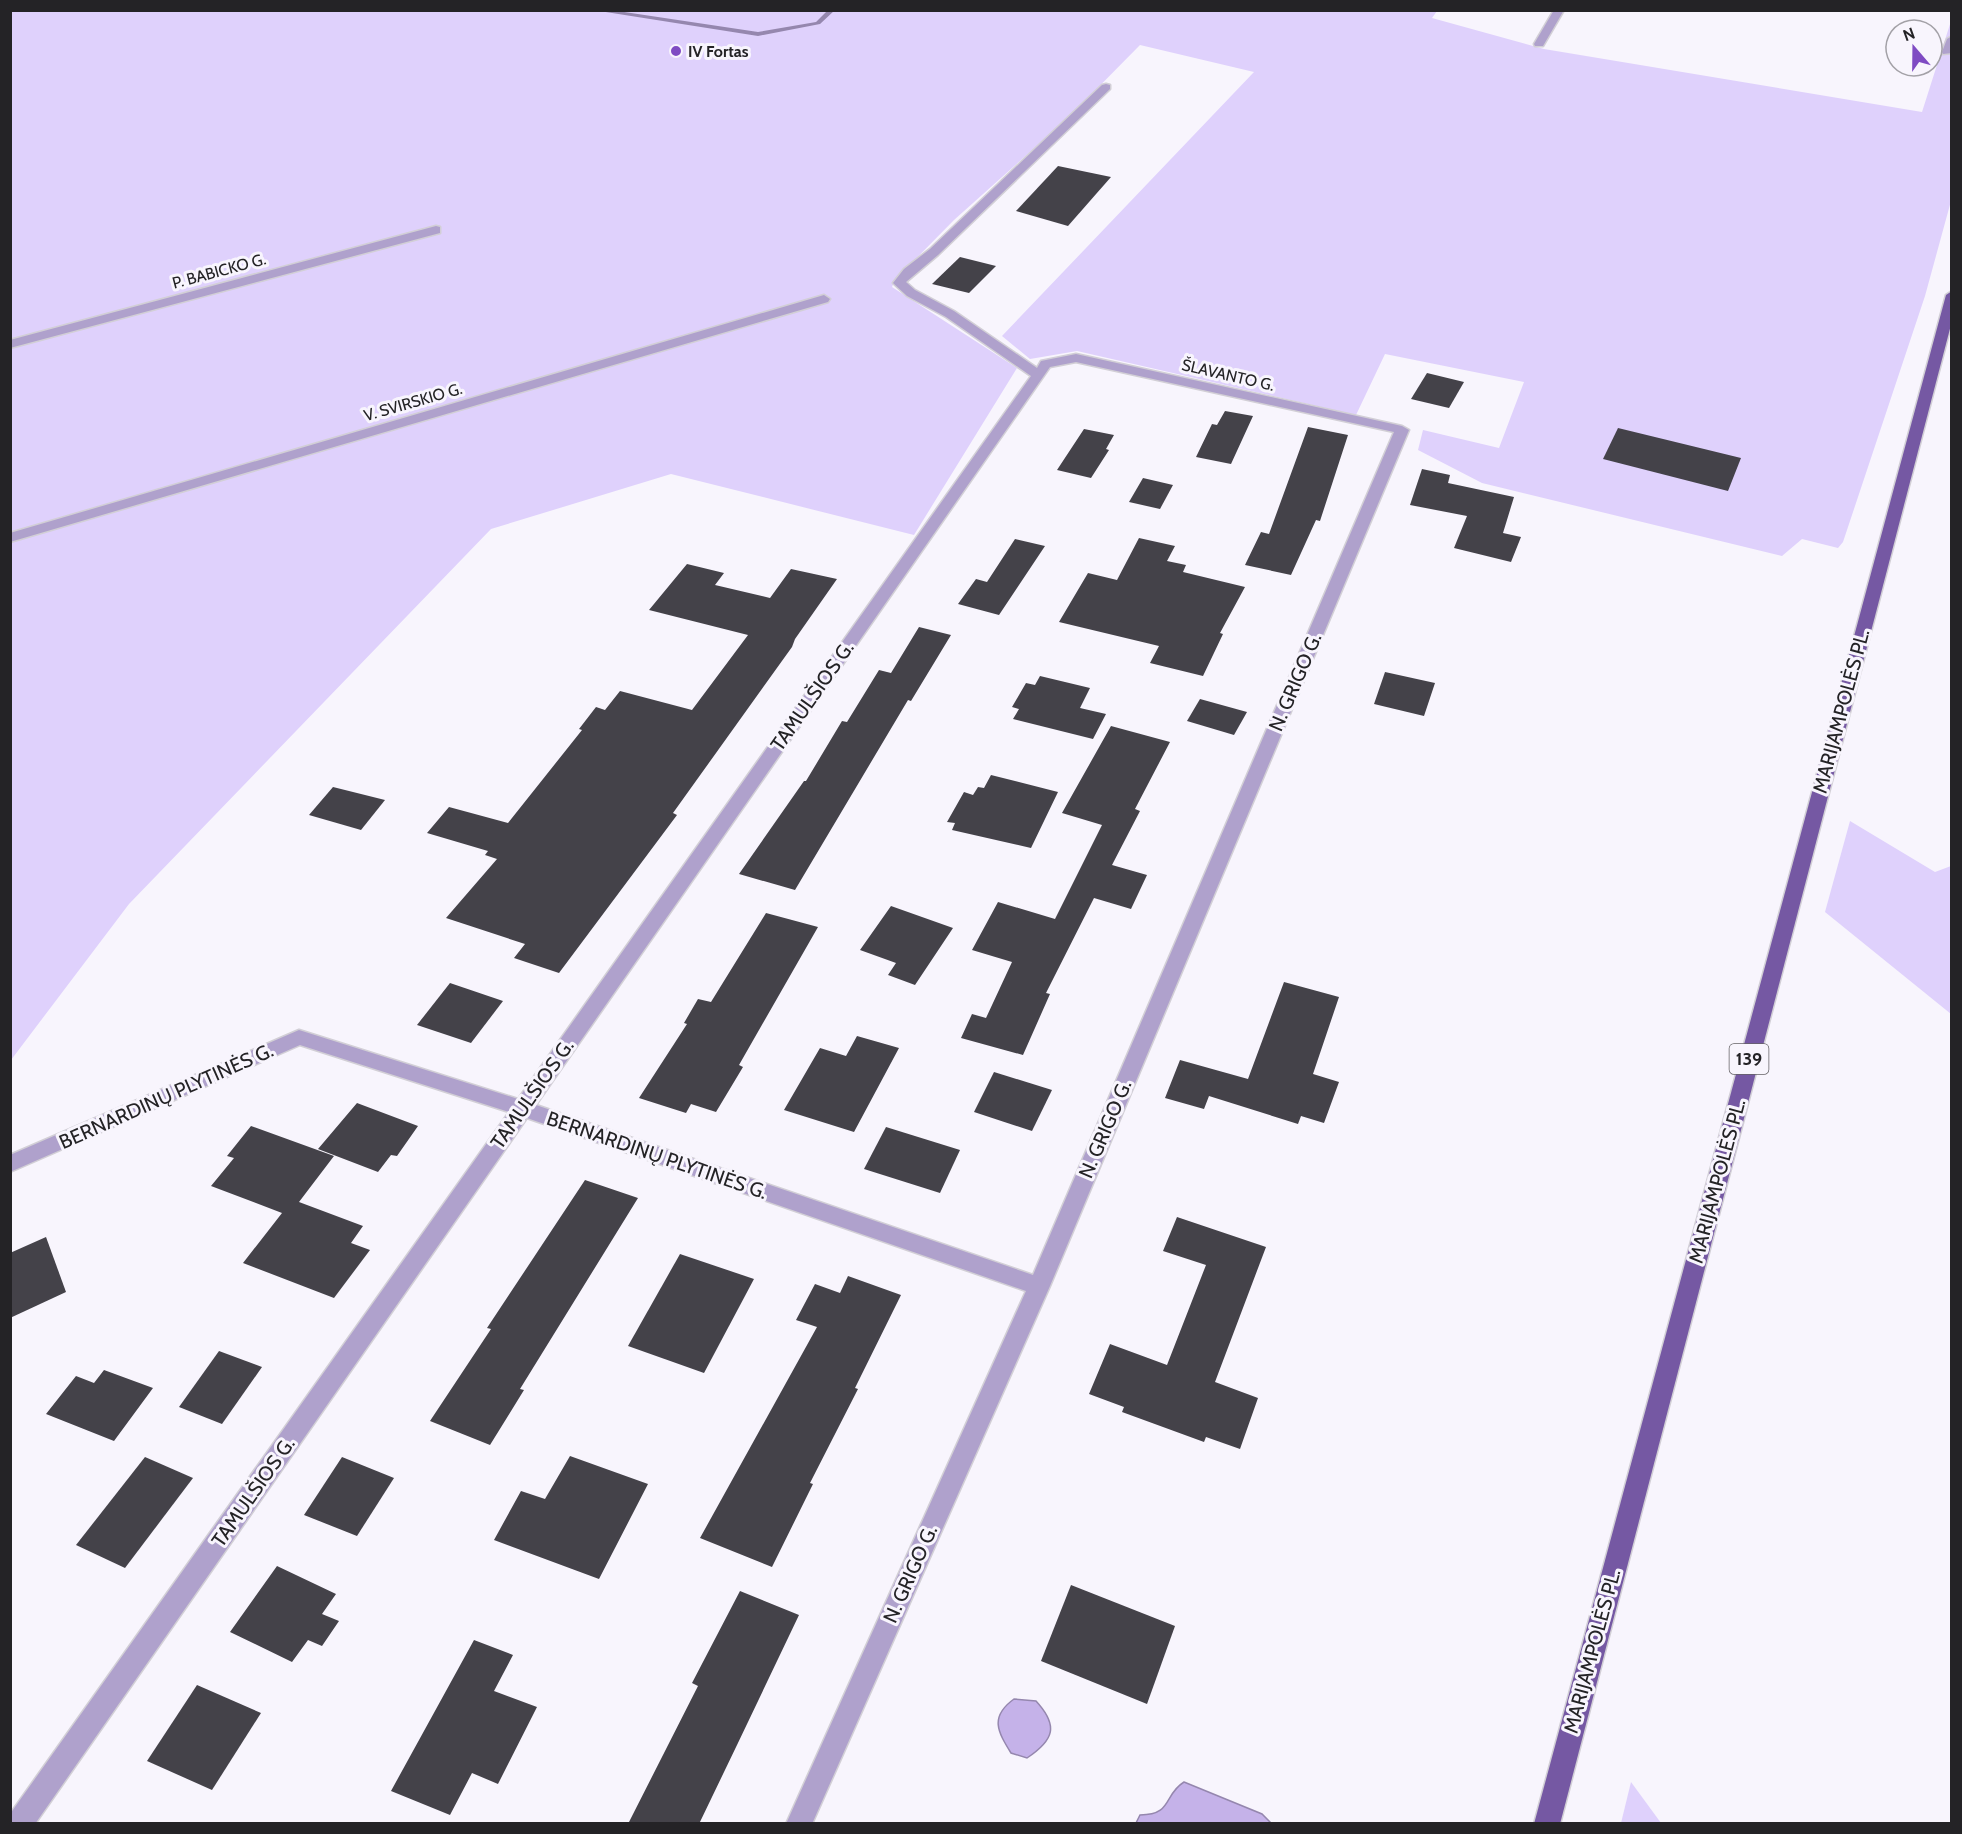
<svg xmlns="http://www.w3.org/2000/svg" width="1962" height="1834" font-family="Cabin,sans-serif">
  <rect width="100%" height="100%" fill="#f8f5fd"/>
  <g fill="#dfd1fc">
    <polygon points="11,11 1437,11 1432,18 1544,49 1922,112 1951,21 1951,201 1925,296 1843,542 1838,548 1802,539 1782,556 1482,483 1418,450 1423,430 1499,448 1524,382 1385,354 1356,415 1077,351 1030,359 1002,336 1254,72 1140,45 1067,119 954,220 895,280 892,287 1017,368 914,535 671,474 491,529 129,904 11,1060"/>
    <polygon points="1850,821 1935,872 1951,866 1951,1014 1825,912"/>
    <polygon points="1631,1782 1661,1823 1621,1823"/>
  </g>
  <g fill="#c5b2e9" stroke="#9587ae" stroke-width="1.5">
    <path d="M1014,1699L1036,1701C1059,1726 1054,1740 1027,1758L1011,1753C998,1732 989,1717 1014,1699Z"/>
    <path d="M1184,1782L1262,1814L1271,1823H1136L1140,1815C1173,1815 1163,1795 1184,1782Z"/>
  </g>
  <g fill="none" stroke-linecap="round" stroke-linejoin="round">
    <polygon fill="#9587ae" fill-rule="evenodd" points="593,10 611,10 758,32 816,22 828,10 835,10 820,24 758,36"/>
  </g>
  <g fill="#444249">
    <polygon points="1058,166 1111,177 1068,226 1016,211"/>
    <polygon points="960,257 996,266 969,293 932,284"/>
    <polygon points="1427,373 1464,382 1449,408 1411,399"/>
    <polygon points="1225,411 1253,416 1231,464 1196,457 1212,424 1217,425"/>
    <polygon points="1308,427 1348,435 1320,521 1316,520 1291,575 1245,565 1261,532 1269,534"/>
    <polygon points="1618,428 1741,458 1728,491 1603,459"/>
    <polygon points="1084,429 1114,435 1106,449 1109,450 1091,478 1057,470"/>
    <polygon points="1422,469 1450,475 1448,483 1514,497 1503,533 1521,537 1511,562 1454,548 1467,516 1410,505"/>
    <polygon points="1143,478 1173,485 1160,509 1129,502"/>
    <polygon points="1139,538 1175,546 1167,561 1186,565 1183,572 1245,587 1220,633 1223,634 1203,676 1150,663 1159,646 1059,622 1088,573 1117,580"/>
    <polygon points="1015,539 1045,546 999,615 958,604 976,579 987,582"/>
    <polygon points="687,564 724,573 715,585 770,598 791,569 837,579 795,639 792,647 673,813 677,815 559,973 514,958 525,944 446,918 497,859 485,855 488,851 427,833 449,807 508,823 582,730 579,729 596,707 605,710 620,691 692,710 748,635 649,610"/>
    <polygon points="919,627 951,635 911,701 908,700 795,890 739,874 804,781 806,781 842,721 847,722 879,670 891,673"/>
    <polygon points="1385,672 1435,683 1424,716 1374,704"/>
    <polygon points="1040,676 1090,688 1080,708 1106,714 1093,739 1013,719 1019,709 1012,707 1026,683 1035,685"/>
    <polygon points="1200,699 1247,712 1234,735 1187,721"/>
    <polygon points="1111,726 1170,742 1135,809 1140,811 1112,865 1147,875 1131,909 1094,898 1046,993 1050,994 1023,1055 961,1038 972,1014 986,1018 1012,962 972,950 998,902 1055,919 1102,825 1062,813"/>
    <polygon points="991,775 1058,792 1031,848 952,830 955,823 947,822 964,792 973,795 978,787 984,788"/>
    <polygon points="333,787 385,800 361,830 309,815"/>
    <polygon points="891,906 953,928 915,985 888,975 896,963 860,950"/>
    <polygon points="766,913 818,927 739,1065 743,1067 716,1112 691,1104 686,1113 639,1098 687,1024 684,1023 698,999 711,1002"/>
    <polygon points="1284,982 1339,997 1313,1074 1339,1082 1324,1123 1301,1116 1298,1124 1209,1096 1204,1109 1165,1098 1180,1060 1248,1079"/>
    <polygon points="450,983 503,1001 471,1043 417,1025"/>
    <polygon points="857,1036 899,1048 854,1132 784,1110 820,1048 846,1056"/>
    <polygon points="994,1072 1052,1090 1032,1131 974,1112"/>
    <polygon points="357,1103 418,1126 397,1156 391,1155 378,1172 318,1149"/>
    <polygon points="251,1126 334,1156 299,1202 363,1226 351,1243 370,1250 334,1298 243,1263 282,1213 211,1186 234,1158 227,1156"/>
    <polygon points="886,1127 960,1150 940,1193 864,1169"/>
    <polygon points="585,1180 638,1198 520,1389 524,1390 490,1445 430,1421 491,1329 487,1328"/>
    <polygon points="1177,1217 1266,1247 1215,1382 1258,1398 1240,1449 1206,1437 1204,1442 1122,1412 1124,1407 1089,1394 1110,1344 1167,1365 1206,1265 1163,1251"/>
    <polygon points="46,1237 66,1292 10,1318 10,1253"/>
    <polygon points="680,1254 754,1279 704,1373 628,1346"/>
    <polygon points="848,1276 901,1295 855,1388 858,1389 810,1483 813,1484 772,1567 700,1538 817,1327 796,1320 815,1284 840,1293"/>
    <polygon points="219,1351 262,1367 222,1424 179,1407"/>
    <polygon points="104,1370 153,1388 114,1441 46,1414 76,1376 94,1383"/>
    <polygon points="570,1456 648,1484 599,1579 494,1540 521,1491 545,1499"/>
    <polygon points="145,1457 193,1478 125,1568 76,1545"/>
    <polygon points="342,1457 394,1478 357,1536 304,1515"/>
    <polygon points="277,1566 336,1594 322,1614 339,1621 322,1646 308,1640 292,1662 230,1632"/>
    <polygon points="1071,1585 1175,1626 1147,1704 1041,1661"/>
    <polygon points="740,1591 799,1615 737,1745 699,1824 628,1824 698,1686 692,1683"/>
    <polygon points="474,1640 513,1655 494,1691 537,1707 498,1784 472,1773 450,1815 391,1791"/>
    <polygon points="197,1685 261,1713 212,1790 147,1761"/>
  </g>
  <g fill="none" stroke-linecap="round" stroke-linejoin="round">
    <defs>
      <g id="street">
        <polygon points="1554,10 1564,10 1543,46 1535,46 1534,44"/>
        <polygon points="1952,36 1952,53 1943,54 1942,52 1947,39"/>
        <path d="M1106,84L1110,85V89L938,255L906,282L915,290L954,311L1037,368L1041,361L1076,354L1402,426L1409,430L1050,1286L812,1824H786L1026,1291L527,1118L35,1824H10V1814L509,1112L300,1045L10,1172V1155L299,1030L518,1099L1031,376L946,317L907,296L893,283L904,269L930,249L1102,85ZM1076,362L1394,432L1033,1275L536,1105L1050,367Z"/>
        <polygon points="436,226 440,227 440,233 10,348 10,340"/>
        <polygon points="824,295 830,299 828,302 10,542 10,533"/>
      </g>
      <polygon id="primary" points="1952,291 1952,321 1560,1824 1534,1824 1946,295"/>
    </defs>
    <use href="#street" stroke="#d2cfd6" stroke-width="3"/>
    <use href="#primary" stroke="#d2cfd6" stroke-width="3"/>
    <use href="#street" fill="#afa1cc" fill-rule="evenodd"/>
    <use href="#primary" fill="#7558a3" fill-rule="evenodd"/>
  </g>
  <circle fill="#7f4bc3" stroke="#f8f5fd" stroke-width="2" cx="676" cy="51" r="6"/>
  <g text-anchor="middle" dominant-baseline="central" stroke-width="6" stroke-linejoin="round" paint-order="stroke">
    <g font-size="16" font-weight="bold" fill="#242326" stroke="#f8f5fd" text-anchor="start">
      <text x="688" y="51">IV Fortas</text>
    </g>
    <g font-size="16" fill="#242326" stroke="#f8f5fd">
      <text transform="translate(219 271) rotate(-15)">P. BABICKO G.</text>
      <text transform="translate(1228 375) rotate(13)">ŠLAVANTO G.</text>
      <text transform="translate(413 402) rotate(-16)">V. SVIRSKIO G.</text>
    </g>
    <rect fill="#f8f5fd" stroke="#646266" stroke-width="1.5" x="1729.5" y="1044" width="39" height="30" rx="4.5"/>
    <g font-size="18" font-weight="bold" fill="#242326">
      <text x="1749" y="1059">139</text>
    </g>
    <g font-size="20" fill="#242326" stroke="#f8f5fd">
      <text transform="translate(1295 682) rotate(-67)">N. GRIGO G.</text>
      <text transform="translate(812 696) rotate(-55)">TAMULŠIOS G.</text>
      <text transform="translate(1841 711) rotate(-75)">MARIJAMPOLĖS PL.</text>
      <text transform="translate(532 1094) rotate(-55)">TAMULŠIOS G.</text>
      <text transform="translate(166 1096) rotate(-24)">BERNARDINŲ PLYTINĖS G.</text>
      <text transform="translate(1105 1129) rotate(-67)">N. GRIGO G.</text>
      <text transform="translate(657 1155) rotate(19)">BERNARDINŲ PLYTINĖS G.</text>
      <text transform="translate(1717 1181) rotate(-75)">MARIJAMPOLĖS PL.</text>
      <text transform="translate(253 1492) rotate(-55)">TAMULŠIOS G.</text>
      <text transform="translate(910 1574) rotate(-66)">N. GRIGO G.</text>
      <text transform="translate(1592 1651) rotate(-75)">MARIJAMPOLĖS PL.</text>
    </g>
  </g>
  <rect width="1962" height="1834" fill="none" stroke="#242326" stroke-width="24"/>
  <g transform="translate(1914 48) rotate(340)"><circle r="28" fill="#f8f5fd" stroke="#a3a1a7" stroke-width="1.5"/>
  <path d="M0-4.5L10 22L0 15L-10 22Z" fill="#7f4bc3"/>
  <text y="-9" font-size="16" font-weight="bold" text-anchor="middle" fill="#242326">N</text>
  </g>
</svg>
